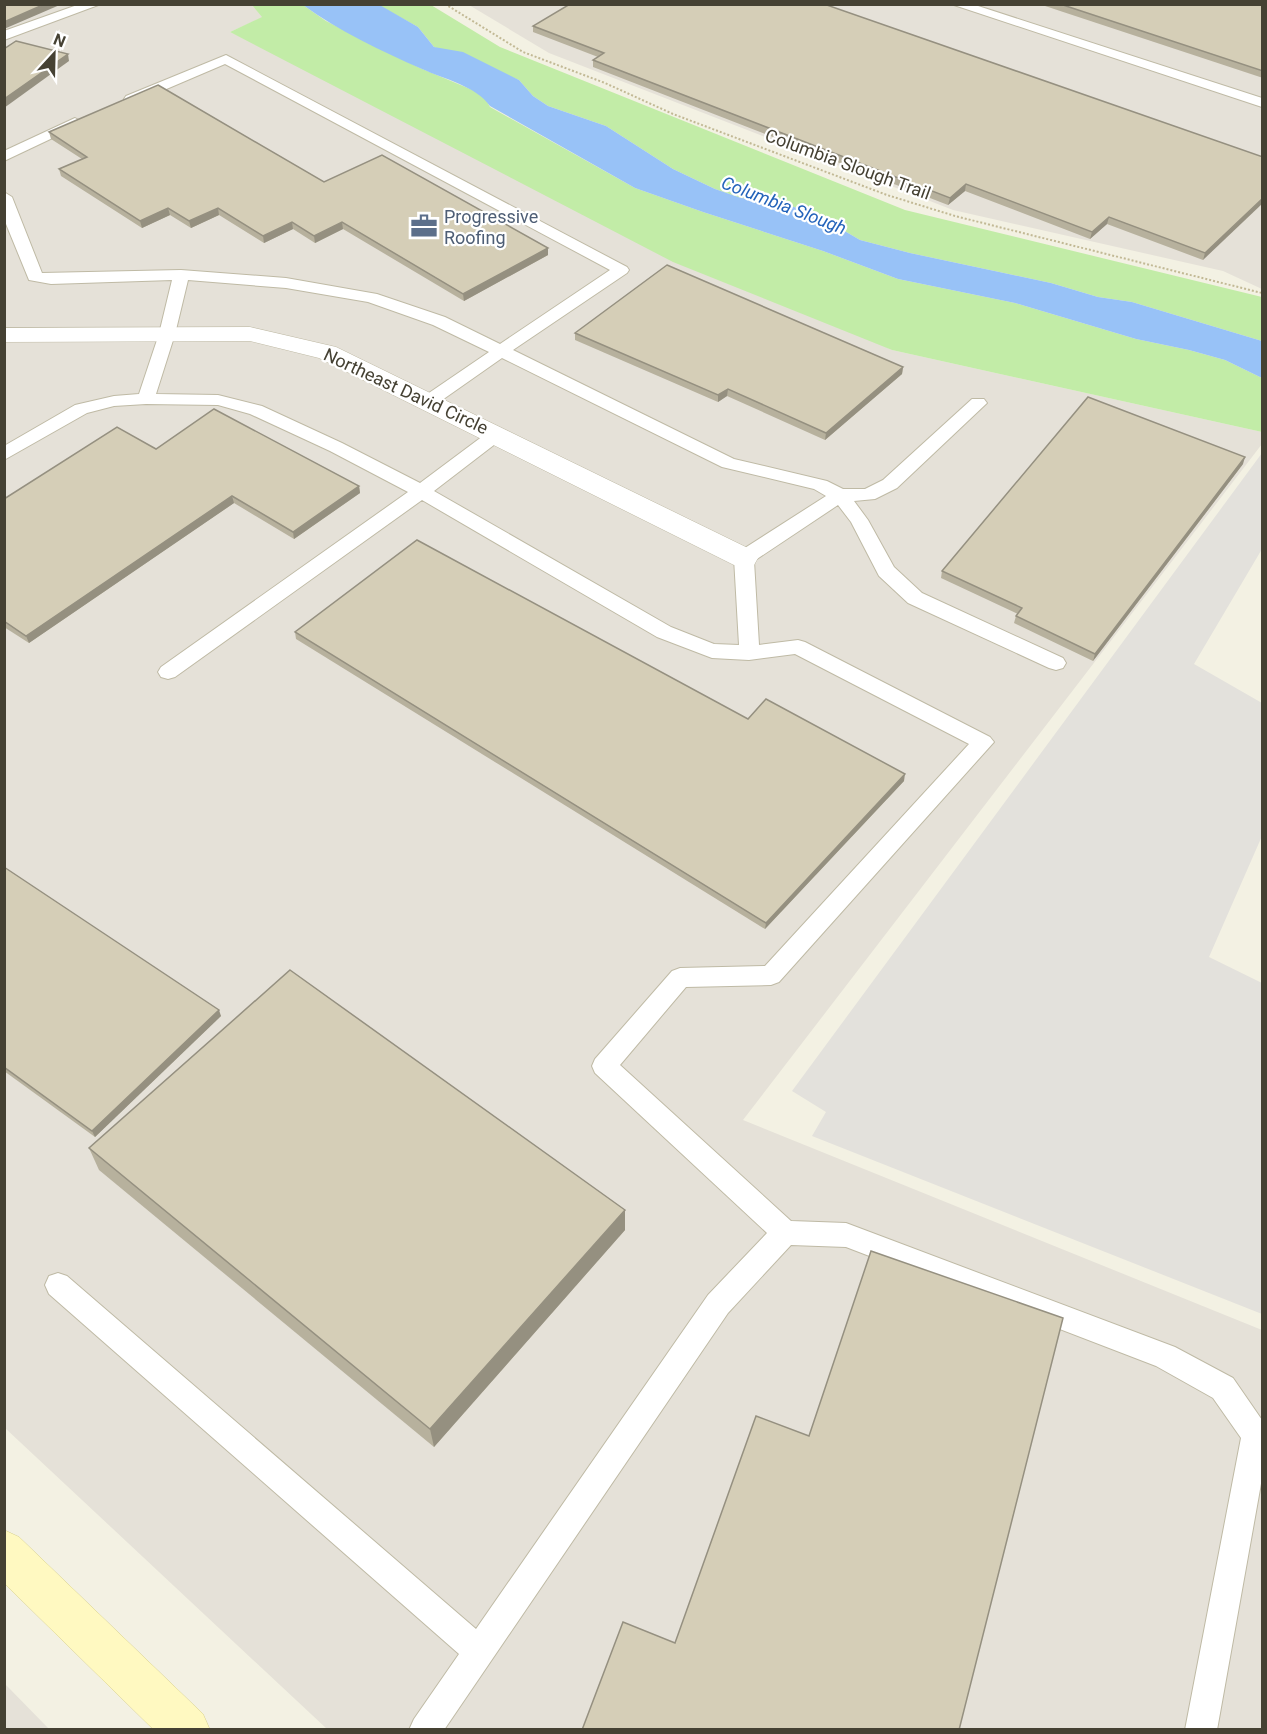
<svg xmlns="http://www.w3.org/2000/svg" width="1267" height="1734" font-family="Roboto,sans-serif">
  <rect width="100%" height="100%" fill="#f3f1e3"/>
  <g fill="#e5e1d8">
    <polygon points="4,5 252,5 263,17 230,32 892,350 1262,432 1262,444 743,1120 1262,1330 1262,1729 327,1729 5,1428"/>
    <polygon points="469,5 1262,5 1262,289 1223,271 953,210 549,53"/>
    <polygon points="5,1684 49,1729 5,1729"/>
  </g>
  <g fill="#c2eca7">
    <polygon points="252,5 303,5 326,21 420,68 475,91 485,98 490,107 635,188 703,212 823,251 898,279 1015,303 1136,339 1189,350 1225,360 1262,378 1262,432 892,350 673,262 230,32 262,17"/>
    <polygon points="378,5 431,5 500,47 905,210 1262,297 1262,341 1132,302 1098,297 1051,283 910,253 860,240 824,219 803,210 776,201 741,198 715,189 673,169 606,126 548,106 533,96 519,80 434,47 418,27"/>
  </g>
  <polygon fill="#e3e1dc" points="1262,453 1262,549 1194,664 1262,703 1262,836 1209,957 1262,983 1262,1314 812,1136 826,1112 792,1091"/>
  <path fill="#98c2f7" d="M378,4L418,27L434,47L463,52L519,80L533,96L548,106L606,126L673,169L715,189L741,198L776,201L803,210L824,219L860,240L910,253L1051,283L1098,297L1132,302L1262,341V378L1225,360L1189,350L1136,339L1015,303L898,279L823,251L703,212L635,188L490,106C476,86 444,79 422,69C381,51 339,31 303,5Z"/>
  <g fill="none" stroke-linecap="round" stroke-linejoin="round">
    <defs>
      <g id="lane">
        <polygon points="80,4 101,4 4,40 4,31"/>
        <polygon points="951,4 972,4 1262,98 1262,107"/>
        <path d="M226,55L627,267L629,270L627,273L513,350L734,459L827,481L843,489H865L883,480L972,399H984L987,403L897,488L875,499L854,501L868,520L894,567L922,593L1063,658L1066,663L1063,668L1056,670L1049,668L908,603L879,576L851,522L838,505L754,561L759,645L798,640L805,642L990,737L994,742L779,982L771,985L686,987L620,1065L791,1221L846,1223L1175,1347L1233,1378L1262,1420V1478L1217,1730H1185L1241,1438L1213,1398L1156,1366L846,1247L791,1245L728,1313L444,1730H409L414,1719L459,1654L49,1294L45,1285L49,1276L58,1273L67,1276L476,1629L708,1295L767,1233L595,1073L592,1066L595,1059L672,971L680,968L765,966L969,744L795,654L749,660L712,658L657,637L422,500L175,677L168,679L161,677L158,672L161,667L408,492L330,451L250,414L218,405L146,404L114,406L87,413L4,460V446L75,405L114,396L139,394L159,334L172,280L51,284L29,280L4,219V192L12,197L42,273L181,270L286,278L377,294L445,317L500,344L610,270L225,64L136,102H126L124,99L126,96ZM188,280L286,288L368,302L433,325L489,352L423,397L420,401L423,405H435L502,358L722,467L814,489L826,496L737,553L734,558L739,645L714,644L671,627L434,491L503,438L506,434L503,430H491L420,483L342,443L262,406L218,395L156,394L175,334Z"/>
        <polygon points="75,118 82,122 80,125 4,161 4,151"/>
      </g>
      <polygon id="street" points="250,327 336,347 754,551 758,558 754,565 744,567 734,565 319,358 250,341 4,342 4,328"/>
      <polygon id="secondary" points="4,1530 19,1537 203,1714 210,1730 154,1730 4,1583"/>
    </defs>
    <use href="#lane" stroke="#bfbaa5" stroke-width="2"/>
    <use href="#street" stroke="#bfbaa5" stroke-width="1"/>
    <use href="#secondary" stroke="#d7d08e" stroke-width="1"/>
    <polyline stroke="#c2b995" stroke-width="2" stroke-dasharray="2 2" stroke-linecap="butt" points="445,4 523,52 605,83 673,114 887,195 955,216 1262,293"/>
    <use href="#lane" fill="#fff" fill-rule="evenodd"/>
    <use href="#street" fill="#fff" fill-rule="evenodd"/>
    <use href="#secondary" fill="#fff9c1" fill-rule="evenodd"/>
  </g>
  <g fill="#b7b19d">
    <polygon points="1039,4 1257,4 1263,6 1263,78"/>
    <polygon points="533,26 1263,157 1203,260 1107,224 1090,239 965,191 948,205 593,67 593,60 598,57 533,32"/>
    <polygon points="49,132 324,182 548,248 548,255 464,301 343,229 315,243 293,229 264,243 219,215 191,228 170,215 142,228 61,176 59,169 82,159 51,139"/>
    <polygon points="575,333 903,367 902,374 825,440 727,396 718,402 575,340"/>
    <polygon points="156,449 359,486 360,493 294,539 234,503 29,643 4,627 4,499"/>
    <polygon points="1243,464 1093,661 1014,623 1016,616 1018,614 941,578 942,571"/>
    <polygon points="295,632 748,719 904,781 765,929 296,639"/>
    <polygon points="4,867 221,1016 95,1137 4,1071"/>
    <polygon points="89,1148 625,1230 434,1447 99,1170"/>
  </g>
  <g fill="#959080">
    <polygon points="45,4 62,4 4,29 4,22"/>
    <polygon points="68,54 69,61 4,108 4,99"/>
    <polygon points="966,184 965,191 948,205 950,198"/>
    <polygon points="1263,198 1263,203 1203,260 1205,253"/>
    <polygon points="168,208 170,215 142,228 140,221"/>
    <polygon points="218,208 219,215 191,228 189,221"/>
    <polygon points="1109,217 1107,224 1090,239 1092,232"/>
    <polygon points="292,222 293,229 264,243 263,236"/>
    <polygon points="342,222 343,229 315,243 314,236"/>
    <polygon points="548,248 548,255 464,301 463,294"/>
    <polygon points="903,367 902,374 825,440 826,433"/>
    <polygon points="728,389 727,396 718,402 718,395"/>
    <polygon points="1245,457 1243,464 1093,661 1095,654"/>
    <polygon points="359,486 360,493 294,539 293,532"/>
    <polygon points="232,496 234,503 29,643 26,636"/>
    <polygon points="905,774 904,781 765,929 766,923"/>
    <polygon points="219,1010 221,1016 95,1137 92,1131"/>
    <polygon points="625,1210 625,1230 434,1447 430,1429"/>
  </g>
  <g fill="#d5ceb7" stroke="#959080" stroke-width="1.5">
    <polygon points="4,4 45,4 4,22"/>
    <polygon points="570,4 824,4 1263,157 1263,198 1205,253 1109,217 1092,232 966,184 950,198 593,60 604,53 533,26"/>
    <polygon points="1060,4 1257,4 1263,6 1263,71"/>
    <polygon points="16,41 68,54 4,99 4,49"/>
    <polygon points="158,85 324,182 382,155 548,248 463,294 342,222 314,236 292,222 263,236 218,208 189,221 168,208 140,221 59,169 87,157 49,132"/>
    <polygon points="667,265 903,367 826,433 728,389 718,395 575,333"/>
    <polygon points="1088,397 1245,457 1095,654 1016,616 1022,608 942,571"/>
    <polygon points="214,409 359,486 293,532 232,496 26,636 4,621 4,499 117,427 156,449"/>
    <polygon points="417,540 748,719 766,699 905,774 766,923 295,632"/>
    <polygon points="4,867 219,1010 92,1131 4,1067"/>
    <polygon points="290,970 625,1210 430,1429 89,1148"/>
    <polygon points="871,1251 1063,1318 959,1730 582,1730 623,1622 675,1643 756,1416 809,1436"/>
  </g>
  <defs>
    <symbol id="office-bare" viewBox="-9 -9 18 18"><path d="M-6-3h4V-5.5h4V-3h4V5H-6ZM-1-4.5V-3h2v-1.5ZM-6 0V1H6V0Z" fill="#5c6f8a" stroke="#fff" stroke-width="2.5" paint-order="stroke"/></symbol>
  </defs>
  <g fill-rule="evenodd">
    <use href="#office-bare" x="405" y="207" width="38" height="38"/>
  </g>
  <g text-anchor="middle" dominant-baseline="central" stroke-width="4.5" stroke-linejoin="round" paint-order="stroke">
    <g font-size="18" fill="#454133" stroke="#fff">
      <text transform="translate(848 164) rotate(20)">Columbia Slough Trail</text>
      <text transform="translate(406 391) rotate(25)">Northeast David Circle</text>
    </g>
    <g font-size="18" font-style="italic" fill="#2363ba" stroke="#fff">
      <text transform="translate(784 205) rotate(21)">Columbia Slough</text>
    </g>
    <g font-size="18" fill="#4e5e75" stroke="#fff" text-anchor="start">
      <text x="444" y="216">Progressive<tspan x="444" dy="21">Roofing</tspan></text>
    </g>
  </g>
  <rect width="1267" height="1734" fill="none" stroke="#454133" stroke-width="12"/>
  <g transform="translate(54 54) rotate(22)" stroke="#ffffff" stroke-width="4.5" paint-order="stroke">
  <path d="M0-4.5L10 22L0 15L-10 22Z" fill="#454133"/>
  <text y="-9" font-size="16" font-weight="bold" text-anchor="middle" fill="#454133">N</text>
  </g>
</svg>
